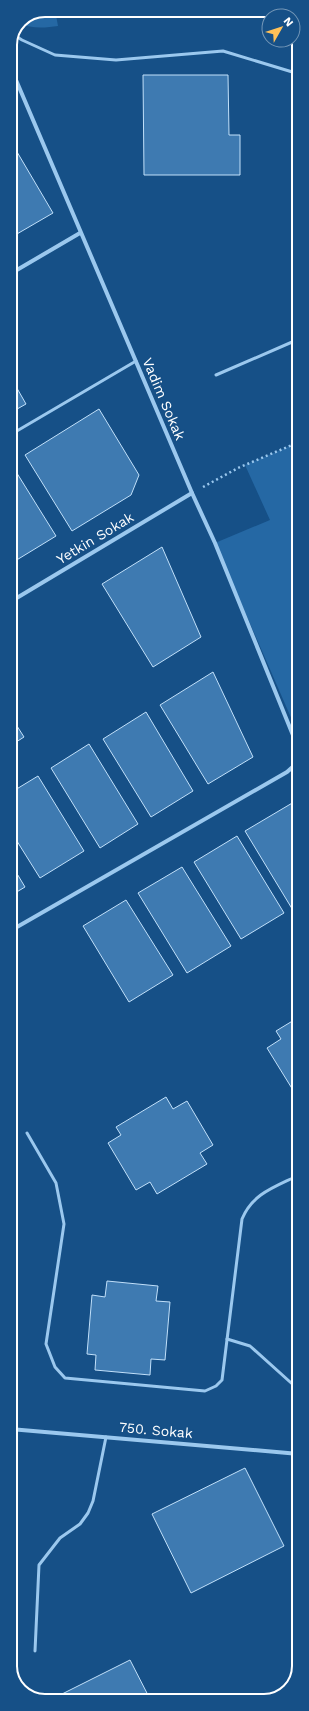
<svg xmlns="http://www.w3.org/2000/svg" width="309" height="1711" font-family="'Work Sans',sans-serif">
  <rect width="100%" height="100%" fill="#165087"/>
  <g fill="#2568a4">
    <path d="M45,10H55L58,26C45,28 31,29 19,23L20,20Z"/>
    <polygon points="299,442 299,736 215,543 270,520 245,465"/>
  </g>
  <g fill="#3e7ab1" stroke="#c1e0fa">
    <polygon points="143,75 228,75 229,135 240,135 240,175 144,175"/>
    <polygon points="10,140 53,213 10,238"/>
    <polygon points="10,376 26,404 10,413"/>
    <polygon points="99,409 139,475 131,495 72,531 25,455"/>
    <polygon points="10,462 56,536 15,561 10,553"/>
    <polygon points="162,547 201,637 153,667 102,584"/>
    <polygon points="213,672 253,757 208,784 160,705"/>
    <polygon points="146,712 193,791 151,817 103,739"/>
    <polygon points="10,715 24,737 10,746"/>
    <polygon points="89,744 138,824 100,848 51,768"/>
    <polygon points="38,776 84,851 40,878 10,830 10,793"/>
    <polygon points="299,799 299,909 294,912 245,831"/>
    <polygon points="237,836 284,913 241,939 194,862"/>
    <polygon points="10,862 25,887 10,896"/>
    <polygon points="182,867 231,946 187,973 138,893"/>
    <polygon points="126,900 173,975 129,1002 83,926"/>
    <polygon points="299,1017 299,1093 296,1095 267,1048 281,1039 276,1031"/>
    <polygon points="166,1097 173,1109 187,1101 213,1145 200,1153 207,1164 157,1194 150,1182 136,1190 108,1143 121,1135 116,1127"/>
    <polygon points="107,1281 158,1286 156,1301 170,1302 165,1360 151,1359 150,1375 95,1370 96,1355 87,1354 92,1295 105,1297"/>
    <polygon points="245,1468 284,1546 191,1593 152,1514"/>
    <polygon points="130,1660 151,1701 48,1701"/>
  </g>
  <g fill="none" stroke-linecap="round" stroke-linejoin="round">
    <polyline stroke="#9bc8ee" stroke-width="2.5" stroke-dasharray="2 3" stroke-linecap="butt" points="203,487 238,468 299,442"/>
    <g stroke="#9bc8ee" stroke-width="3">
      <polyline points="14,35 22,40 55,55 116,60 223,51 299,74"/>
      <polyline points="216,375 299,339"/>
      <polyline points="10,435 136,361"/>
      <path d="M27,1133L56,1183L64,1224L46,1344L55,1367L65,1378L205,1391L216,1386L222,1380L242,1219C253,1193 275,1187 299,1175"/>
      <polyline points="227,1339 250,1346 299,1390"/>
      <polyline points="35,1651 39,1565 60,1538 80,1524 88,1513 93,1501 106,1437"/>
    </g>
    <g stroke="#9bc8ee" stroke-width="4">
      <polyline points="10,72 16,80 192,493 215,543 299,750"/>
      <polyline points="10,274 80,233"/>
      <polyline points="10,602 192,493"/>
      <polyline points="10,931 287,772 297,763 299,751"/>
      <polyline points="10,1429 299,1454"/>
    </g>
  </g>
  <g text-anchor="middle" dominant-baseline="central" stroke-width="3" stroke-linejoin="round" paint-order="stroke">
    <g font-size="14" fill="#fff" stroke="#165087">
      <text transform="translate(164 399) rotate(67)">Vadim Sokak</text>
      <text transform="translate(95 538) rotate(-31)">Yetkin Sokak</text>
      <text transform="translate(156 1430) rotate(5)">750. Sokak</text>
    </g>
  </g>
  <path d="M0 0H309V1711H0ZM45 17H264A28 28 0 0 1 292 45V1666A28 28 0 0 1 264 1694H45A28 28 0 0 1 17 1666V45A28 28 0 0 1 45 17Z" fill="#165087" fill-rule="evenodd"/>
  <path fill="none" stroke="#fff" stroke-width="2" d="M45 17H264A28 28 0 0 1 292 45V1666A28 28 0 0 1 264 1694H45A28 28 0 0 1 17 1666V45A28 28 0 0 1 45 17Z"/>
  <g transform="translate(281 28) rotate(51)"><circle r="19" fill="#165087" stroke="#7396b7"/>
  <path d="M0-3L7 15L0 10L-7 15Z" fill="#ffc158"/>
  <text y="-6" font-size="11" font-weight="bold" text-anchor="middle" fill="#ffffff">N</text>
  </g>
</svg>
